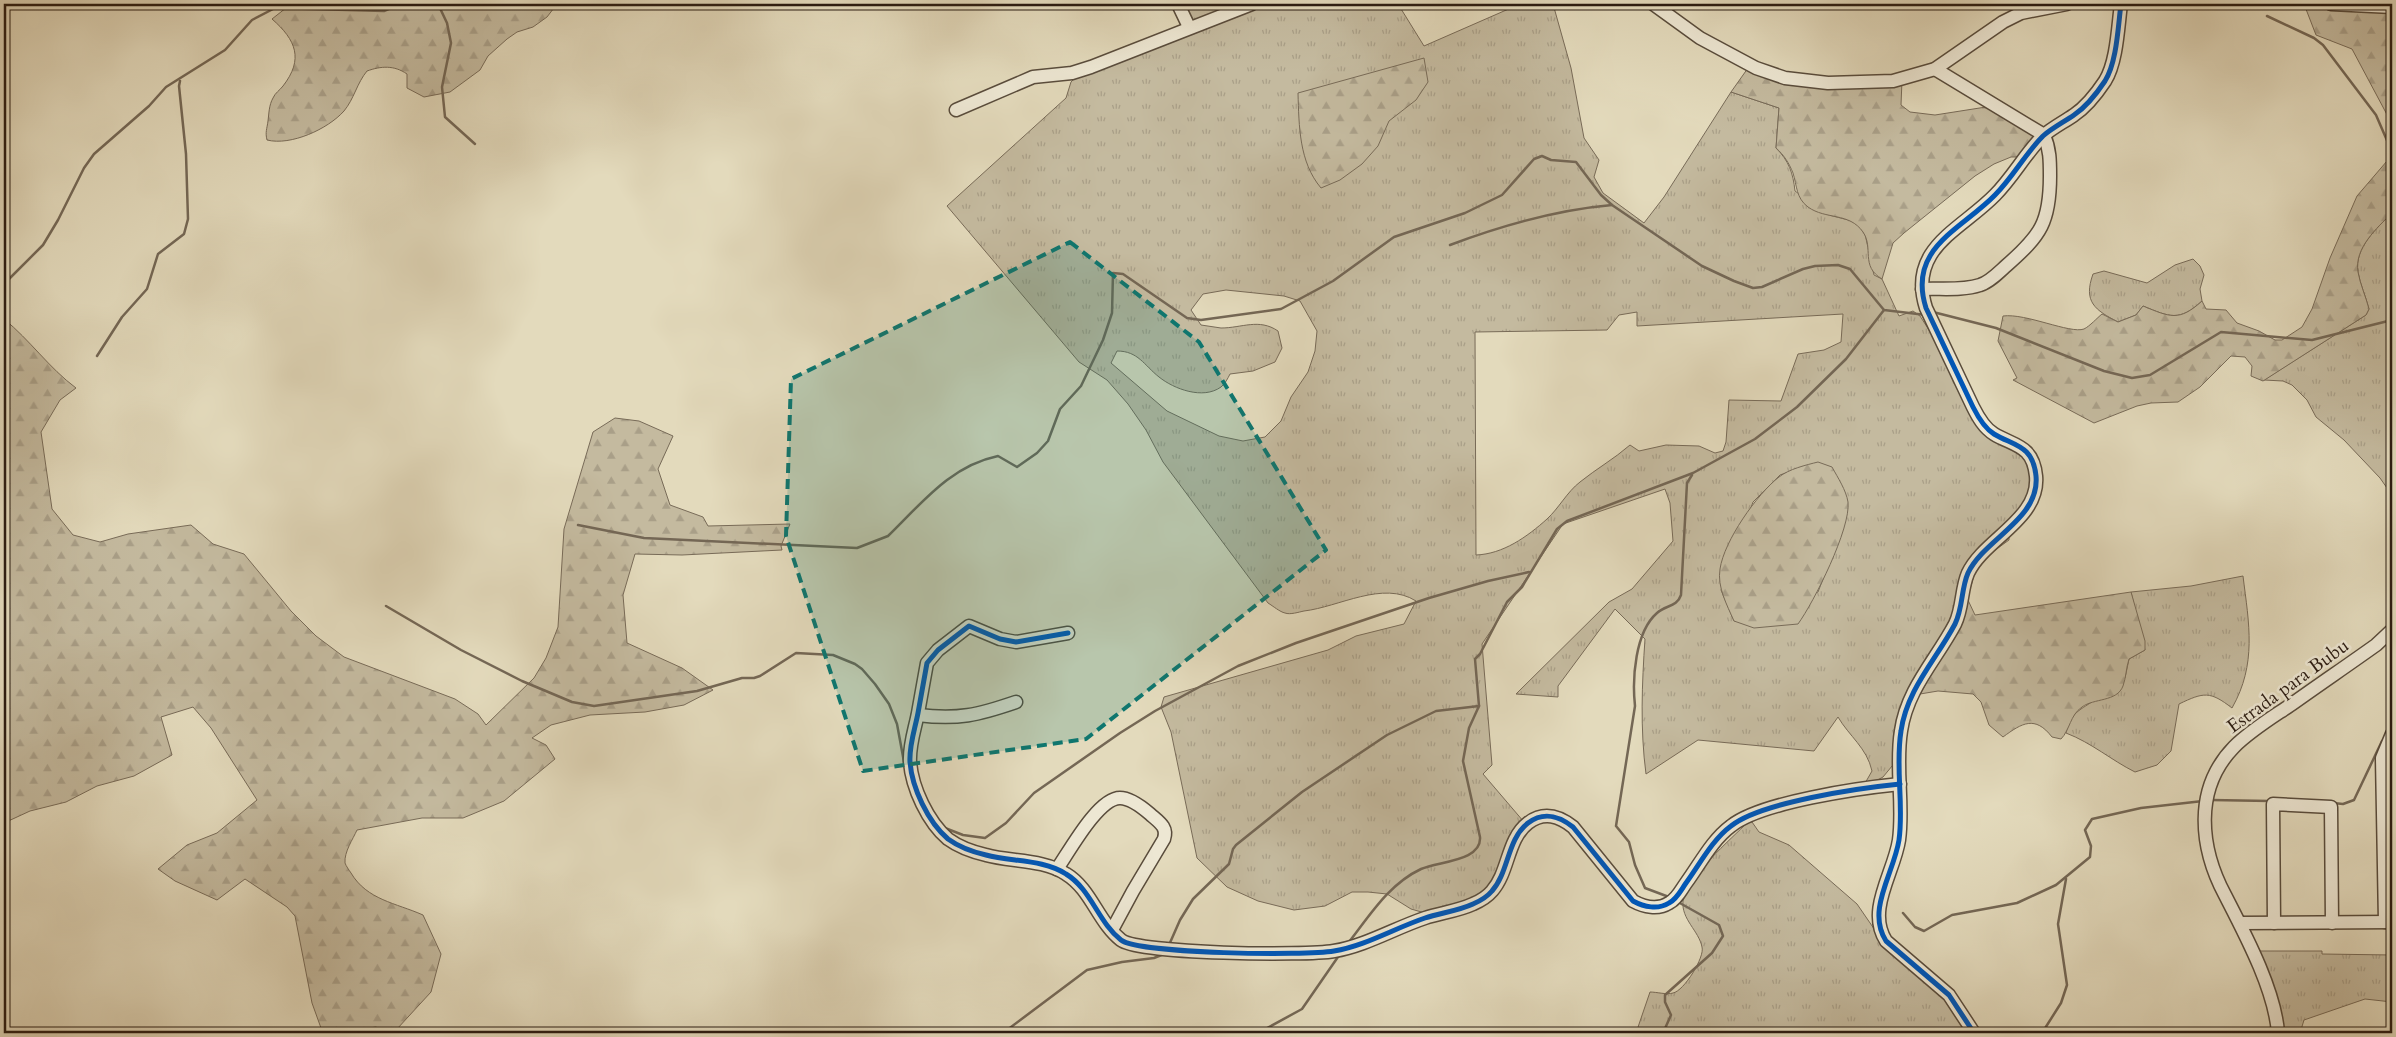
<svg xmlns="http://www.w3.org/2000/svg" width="2396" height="1037" font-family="Cardo,serif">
  <defs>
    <pattern id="grass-tufts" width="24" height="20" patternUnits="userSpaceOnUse" patternTransform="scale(1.25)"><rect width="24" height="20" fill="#c4ba9f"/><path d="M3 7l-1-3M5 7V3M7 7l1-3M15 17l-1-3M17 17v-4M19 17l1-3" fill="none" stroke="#a99f88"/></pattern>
    <pattern id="forest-firs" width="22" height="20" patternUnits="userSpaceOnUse" patternTransform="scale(1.25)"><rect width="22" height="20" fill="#c4ba9f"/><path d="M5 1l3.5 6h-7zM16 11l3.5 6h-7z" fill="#a99f88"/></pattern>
  </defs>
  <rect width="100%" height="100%" fill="#e3dabc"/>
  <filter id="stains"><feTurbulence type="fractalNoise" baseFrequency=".004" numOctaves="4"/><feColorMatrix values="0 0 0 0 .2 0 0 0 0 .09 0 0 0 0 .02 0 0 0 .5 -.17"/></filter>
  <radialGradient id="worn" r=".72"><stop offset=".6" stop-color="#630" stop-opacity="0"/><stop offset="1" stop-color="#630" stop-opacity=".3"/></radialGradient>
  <g fill="url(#grass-tufts)" stroke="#786b58" fill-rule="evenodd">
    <path d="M1184,4H1398L1424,46L1520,4H1553L1571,68L1584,138L1599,160L1594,177L1603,193L1644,223L1664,197L1731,92L1779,108L1776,148C1789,161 1793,173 1795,191L1829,215L1856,222L1865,234L1874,275L1882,279L1899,316L1913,311L1920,316L2001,442L2030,447L2034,489L2009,530V540L1987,556L1975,572L1957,634L1943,654L1920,694L1909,708L1902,754L1883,777L1872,783L1864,785L1872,771C1867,748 1849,736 1838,717L1814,751L1698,740L1646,774C1640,729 1642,683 1645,639L1615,609L1558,686V697L1516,694L1609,602L1632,589L1673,541L1670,503L1665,489L1563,524L1482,644L1492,765L1483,774L1524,822L1498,875L1476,901L1425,913L1411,909L1387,894L1368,892H1352L1325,906L1294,910L1258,901L1227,887L1197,858L1171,732L1161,707L1164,697L1328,650L1356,636L1404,624L1416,601C1383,580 1339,607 1304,611C1299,612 1290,615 1285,613C1280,612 1273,606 1268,603L1163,462L1146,430L1128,404L1107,380L1079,362L947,206L1066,98L1071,82L1077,76L1181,38ZM1226,290L1284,296L1300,301L1317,331L1315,351L1308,372L1291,397L1281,421L1265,437L1243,441L1219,436L1167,411L1111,363L1117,351C1138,351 1144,365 1159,377C1174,389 1203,400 1221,387C1225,384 1228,378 1230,374L1253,371L1275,362L1282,348L1278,331C1259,318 1242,328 1221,328C1214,327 1208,326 1201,325L1191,310L1203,294ZM1637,312V326L1843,314L1841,342L1824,350L1798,354L1781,401L1729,400L1726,442L1723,451L1715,453L1699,446L1666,445L1639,451L1630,445C1614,459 1596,469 1580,482C1567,492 1559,508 1547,519C1527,537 1503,554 1476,555L1475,332L1607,330L1619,315ZM1805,466L1828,566L1818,592L1734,621L1721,590L1753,502L1780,475Z"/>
    <path d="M2392,213V508L2388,507L2389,497L2387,488L2380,478L2344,440L2316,417L2307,400L2292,385L2283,381L2264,380L2366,315L2369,309C2366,297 2360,284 2358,272C2354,248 2377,228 2392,213Z"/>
    <path d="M2193,259L2200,266L2204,275L2200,289L2202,301C2179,322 2170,317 2143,306L2136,315L2118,322C2095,310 2083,302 2093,274L2104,271L2147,283L2175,265Z"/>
    <path d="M2243,576C2249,624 2257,664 2232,708C2210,691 2204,692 2179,704L2171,751L2157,765L2135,772C2111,760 2092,743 2066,733C2070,712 2081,710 2096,699C2106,692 2115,685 2125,678L2129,659L2145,650L2131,592L2191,586Z"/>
    <path d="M1748,822H1752L1759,832L1789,845L1857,904L1879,936L1944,996L1970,1033H1636L1650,992C1657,992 1667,995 1673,993C1684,991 1705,957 1702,947C1699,931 1681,919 1683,901C1686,878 1731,839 1748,822Z"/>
    <polygon points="2259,951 2322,951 2322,954 2392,955 2392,1002 2365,999 2304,1020 2300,1033 2283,1033"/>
  </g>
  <g fill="url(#forest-firs)" stroke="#786b58">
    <path d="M291,4H557L547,17L533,27L517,32L507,39L488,56L480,70L450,92L424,97L407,88V74C394,65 381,66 367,71C357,83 354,99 344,111C328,129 291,146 267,140C265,132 267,129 268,121C269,113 269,105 273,98C275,93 280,90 283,86C304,59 296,40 272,19Z"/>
    <polygon points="2304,4 2392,4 2392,124 2352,49 2316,35"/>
    <path d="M1424,58L1428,82L1416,100L1389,121L1378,146L1362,164L1340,180L1321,188C1299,162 1299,126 1298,93Z"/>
    <path d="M1748,68L1773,77L1902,80L1901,105L1910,112L1935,115L1986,107L2035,135L2022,157H2011L1994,164L1975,176L1904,233L1893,243L1882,279C1860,266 1874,248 1863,232C1849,212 1826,220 1808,207C1796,198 1797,186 1793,173C1789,163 1784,155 1776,148L1779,108L1731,92Z"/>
    <path d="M2392,137V213C2377,228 2354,248 2358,272C2360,284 2366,297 2369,309L2366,315L2263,381L2251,376L2252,366L2245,357L2231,356L2200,387L2178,402L2151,403L2137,406L2094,423L2013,380L2017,378L1998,341L2003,316C2026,313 2070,334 2084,329C2090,326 2097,318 2102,314L2118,322L2136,315L2143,306C2170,317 2179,322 2202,301L2206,309L2226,310L2237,323L2259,331L2275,340H2282L2302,327L2312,309L2330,258L2357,196L2387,161Z"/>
    <path d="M4,319C30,340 49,368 76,388L60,400L41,432L52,509L73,535L100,542L128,534L191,525L213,544L244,554L291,611L316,636L344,657L455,699L478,714L486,725L534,678L546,658L558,627L564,529L593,432L615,418L639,421L673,436L658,469L670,505L703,517L708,526L790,524L781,546L782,550L682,555L635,554L623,595L627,643L682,668L713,690L684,705L645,712L590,715L551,725L532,738L546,745L555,759L504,801L463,818H422L357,830C353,839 344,852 345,863C346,866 349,870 351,873C367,900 396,903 423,915L441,954L431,992L397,1029L386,1033L376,1027L369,1028L359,1033H319L321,1028L312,1003L295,916L287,907L245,879L217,900L175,881L158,869L187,845L217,833L257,800L211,728L193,707L161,717L172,755L134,776L97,786L66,802L30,811L4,823Z"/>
    <path d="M1818,462L1832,467C1838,478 1846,490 1848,502C1851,528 1814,602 1798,624L1754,628L1734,621C1727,605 1717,587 1720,569C1724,541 1757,494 1779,477C1789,469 1806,465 1818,462Z"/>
    <path d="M2131,592L2145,641V650L2129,659C2126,668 2126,678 2123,686C2117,702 2094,698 2082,707C2070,715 2070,730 2061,739L2052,737C2035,715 2022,723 2003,737L1989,725L1981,702L1973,694L1938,691L1920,694L1943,654L1957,634L1967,598L1975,615Z"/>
  </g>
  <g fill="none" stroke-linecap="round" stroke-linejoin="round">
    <g stroke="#746755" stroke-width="2.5">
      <polyline points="438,4 447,23 451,43 442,87 445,117 475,144"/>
      <polyline points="2267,16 2314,38 2323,45 2376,115 2392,152"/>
      <path d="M1450,245C1503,225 1555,210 1612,205"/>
      <polyline points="4,284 43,245 58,220 84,168 94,154 149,106 166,87 225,50 252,20 275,8 384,11 400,4"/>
      <polyline points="1933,312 1996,328 2104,371 2132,378 2150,375 2221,332 2312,340 2392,320"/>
      <polyline points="97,356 122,317 147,289 158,254 184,234 188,219 186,154 179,86 180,81"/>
      <path d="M578,525L644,538L857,548L888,536C922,503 950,466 998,456L1017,467L1037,453L1048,441L1060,409L1081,386L1103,340L1112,313L1113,273L1123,274L1187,318L1201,320L1281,309L1333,281L1394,237L1465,213L1502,195L1534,159L1542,156L1551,160L1576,162L1601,195L1612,205L1702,266L1734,281L1753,288L1762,287L1803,269L1815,266L1838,265L1850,269L1884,310L1926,315"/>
      <polyline points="386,606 461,650 522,681 572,702 594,706 697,691 742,678 754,678 760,676 796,653 833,655 855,664 862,669 875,684 889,704 897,724 904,762 906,764"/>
      <polyline points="2387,732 2392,721"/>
      <polyline points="2211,800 2270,801"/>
      <polyline points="2333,803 2343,804 2354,800 2382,741"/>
      <polyline points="945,828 963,835 985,838 1006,823 1034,793 1120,733 1155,711 1238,666 1296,643 1429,598 1488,581 1529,572"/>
      <path d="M1669,897L1645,888L1635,865L1629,842L1616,826L1635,706C1632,679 1635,632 1657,613C1666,605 1677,607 1681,595L1687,483L1692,475"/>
      <polyline points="1903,913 1915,927 1924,931 1952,915 2017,903 2056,885 2090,857 2091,846 2085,830 2092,819 2141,808 2203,801"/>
      <path d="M1349,942C1370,915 1389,884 1421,869C1440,861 1482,861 1480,837L1463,761L1469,728L1479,706L1475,659L1480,654L1507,602L1522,587L1557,529L1567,521L1693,473L1755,439L1797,407L1846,359L1884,310"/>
      <polyline points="1169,945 1180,920 1193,899 1229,864 1233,849 1236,845 1302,792 1387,735 1436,711 1479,706"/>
      <polyline points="1003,1033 1087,970 1122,962 1154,958 1164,954"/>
      <polyline points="1258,1033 1302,1009 1340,954"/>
      <polyline points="1663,1033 1671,1015 1665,1002 1665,995 1712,953 1723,936 1719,925 1678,902"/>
      <polyline points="2042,1033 2061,1003 2067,985 2058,924 2066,879"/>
    </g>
    <defs>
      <g id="minor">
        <polyline points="1178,4 1189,27"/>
        <polyline points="1653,4 1700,38 1756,68 1785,78 1828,83 1893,81 1935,69 2003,22 2021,13 2067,4"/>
        <polyline points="2331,4 2392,7"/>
        <polyline points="956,110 1033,77 1072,73 1091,67 1252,4"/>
        <path d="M1922,289C1940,288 1962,291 1980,285C1990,282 1999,272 2007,265C2041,235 2050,222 2050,176C2050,161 2050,149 2044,135L1935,69"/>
        <path d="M1068,633L1016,642L1000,639L969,626L938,650L927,663C924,680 921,696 918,713C915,729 909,745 910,762C912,788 928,822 948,839C959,847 973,852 986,855C1011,862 1043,859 1066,874C1091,889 1098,922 1121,940C1139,954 1306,956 1334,951C1365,946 1395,928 1425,918C1440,913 1458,911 1473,904C1480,901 1487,897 1492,891C1509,872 1507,839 1528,823C1544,811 1559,816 1573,827L1633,901C1644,907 1658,910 1669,903C1677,899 1681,890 1686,883C1700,864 1712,840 1731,826C1761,802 1860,788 1900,784"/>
        <path d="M918,715C958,720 978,715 1016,702"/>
        <path d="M1057,869C1069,852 1098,798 1120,798C1130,798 1143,808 1150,814C1159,822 1168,827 1164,839L1133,891L1112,930"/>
        <polyline points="2385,922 2382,758 2392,734"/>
        <polyline points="2240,923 2392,922"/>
        <polyline points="2274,923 2273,804 2331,807 2332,923"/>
        <path d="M1974,1033L1949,995L1886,941C1866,910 1894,873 1899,840C1904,804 1895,767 1901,731C1907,689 1936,660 1955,624C1963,608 1961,589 1968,573C1984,539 2040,519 2036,476C2033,445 2014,446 1994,434C1984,428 1978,417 1973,407L1926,308C1907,248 1961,230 1995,195C2013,177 2025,154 2043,136C2052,128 2064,122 2074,115C2086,107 2097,93 2105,81C2117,62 2118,26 2121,4"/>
        <path d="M2278,1033C2275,990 2245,934 2225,895C2200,848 2193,789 2234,747C2251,730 2273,717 2292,704C2320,684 2348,665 2376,645L2392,630"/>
      </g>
    </defs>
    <use href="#minor" stroke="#594c3c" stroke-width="15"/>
    <use href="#minor" stroke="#ede7d3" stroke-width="12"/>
    <defs>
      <g id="cycleway">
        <path d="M1068,633L1016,642L1000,639L969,626L938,650L927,663C924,680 921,696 918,713C915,729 909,745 910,762C912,788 928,822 948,839C959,847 973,852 986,855C1011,862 1043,859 1066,874C1091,889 1098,922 1121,940C1139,954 1306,956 1334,951C1365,946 1395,928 1425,918C1440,913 1458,911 1473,904C1480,901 1487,897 1492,891C1509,872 1507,839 1528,823C1544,811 1559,816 1573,827L1633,901C1644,907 1658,910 1669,903C1677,899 1681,890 1686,883C1700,864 1712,840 1731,826C1761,802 1860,788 1900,784"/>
        <path d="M1974,1033L1949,995L1886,941C1866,910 1894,873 1899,840C1904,804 1895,767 1901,731C1907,689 1936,660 1955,624C1963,608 1961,589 1968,573C1984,539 2040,519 2036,476C2033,445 2014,446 1994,434C1984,428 1978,417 1973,407L1926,308C1907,248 1961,230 1995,195C2013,177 2025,154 2043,136C2052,128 2064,122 2074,115C2086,107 2097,93 2105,81C2117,62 2118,26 2121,4"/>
      </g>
    </defs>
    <use href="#cycleway" stroke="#ede7d3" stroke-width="8"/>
    <use href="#cycleway" stroke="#0057b8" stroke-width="5"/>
  </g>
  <path fill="#0f766e" fill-opacity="0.2" stroke="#0f766e" stroke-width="4" stroke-dasharray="10 6" stroke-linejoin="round" d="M1070,242L1199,342L1326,550L1086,739L863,771L786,536L791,379Z"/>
  <g text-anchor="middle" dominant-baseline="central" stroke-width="5" stroke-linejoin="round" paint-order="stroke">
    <g font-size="19" fill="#2b1c12" stroke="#ede7d3">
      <text transform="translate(2288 686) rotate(-36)">Estrada para Bubu</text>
    </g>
  </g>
  <rect width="2396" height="1037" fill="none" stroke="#e3dabc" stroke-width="20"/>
  <rect x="5" y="5" width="2386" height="1027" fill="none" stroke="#2b1c12" stroke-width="2.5"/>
  <rect x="10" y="10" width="2376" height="1017" fill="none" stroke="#2b1c12"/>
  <rect width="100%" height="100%" filter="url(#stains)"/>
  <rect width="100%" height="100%" fill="url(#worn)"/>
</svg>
